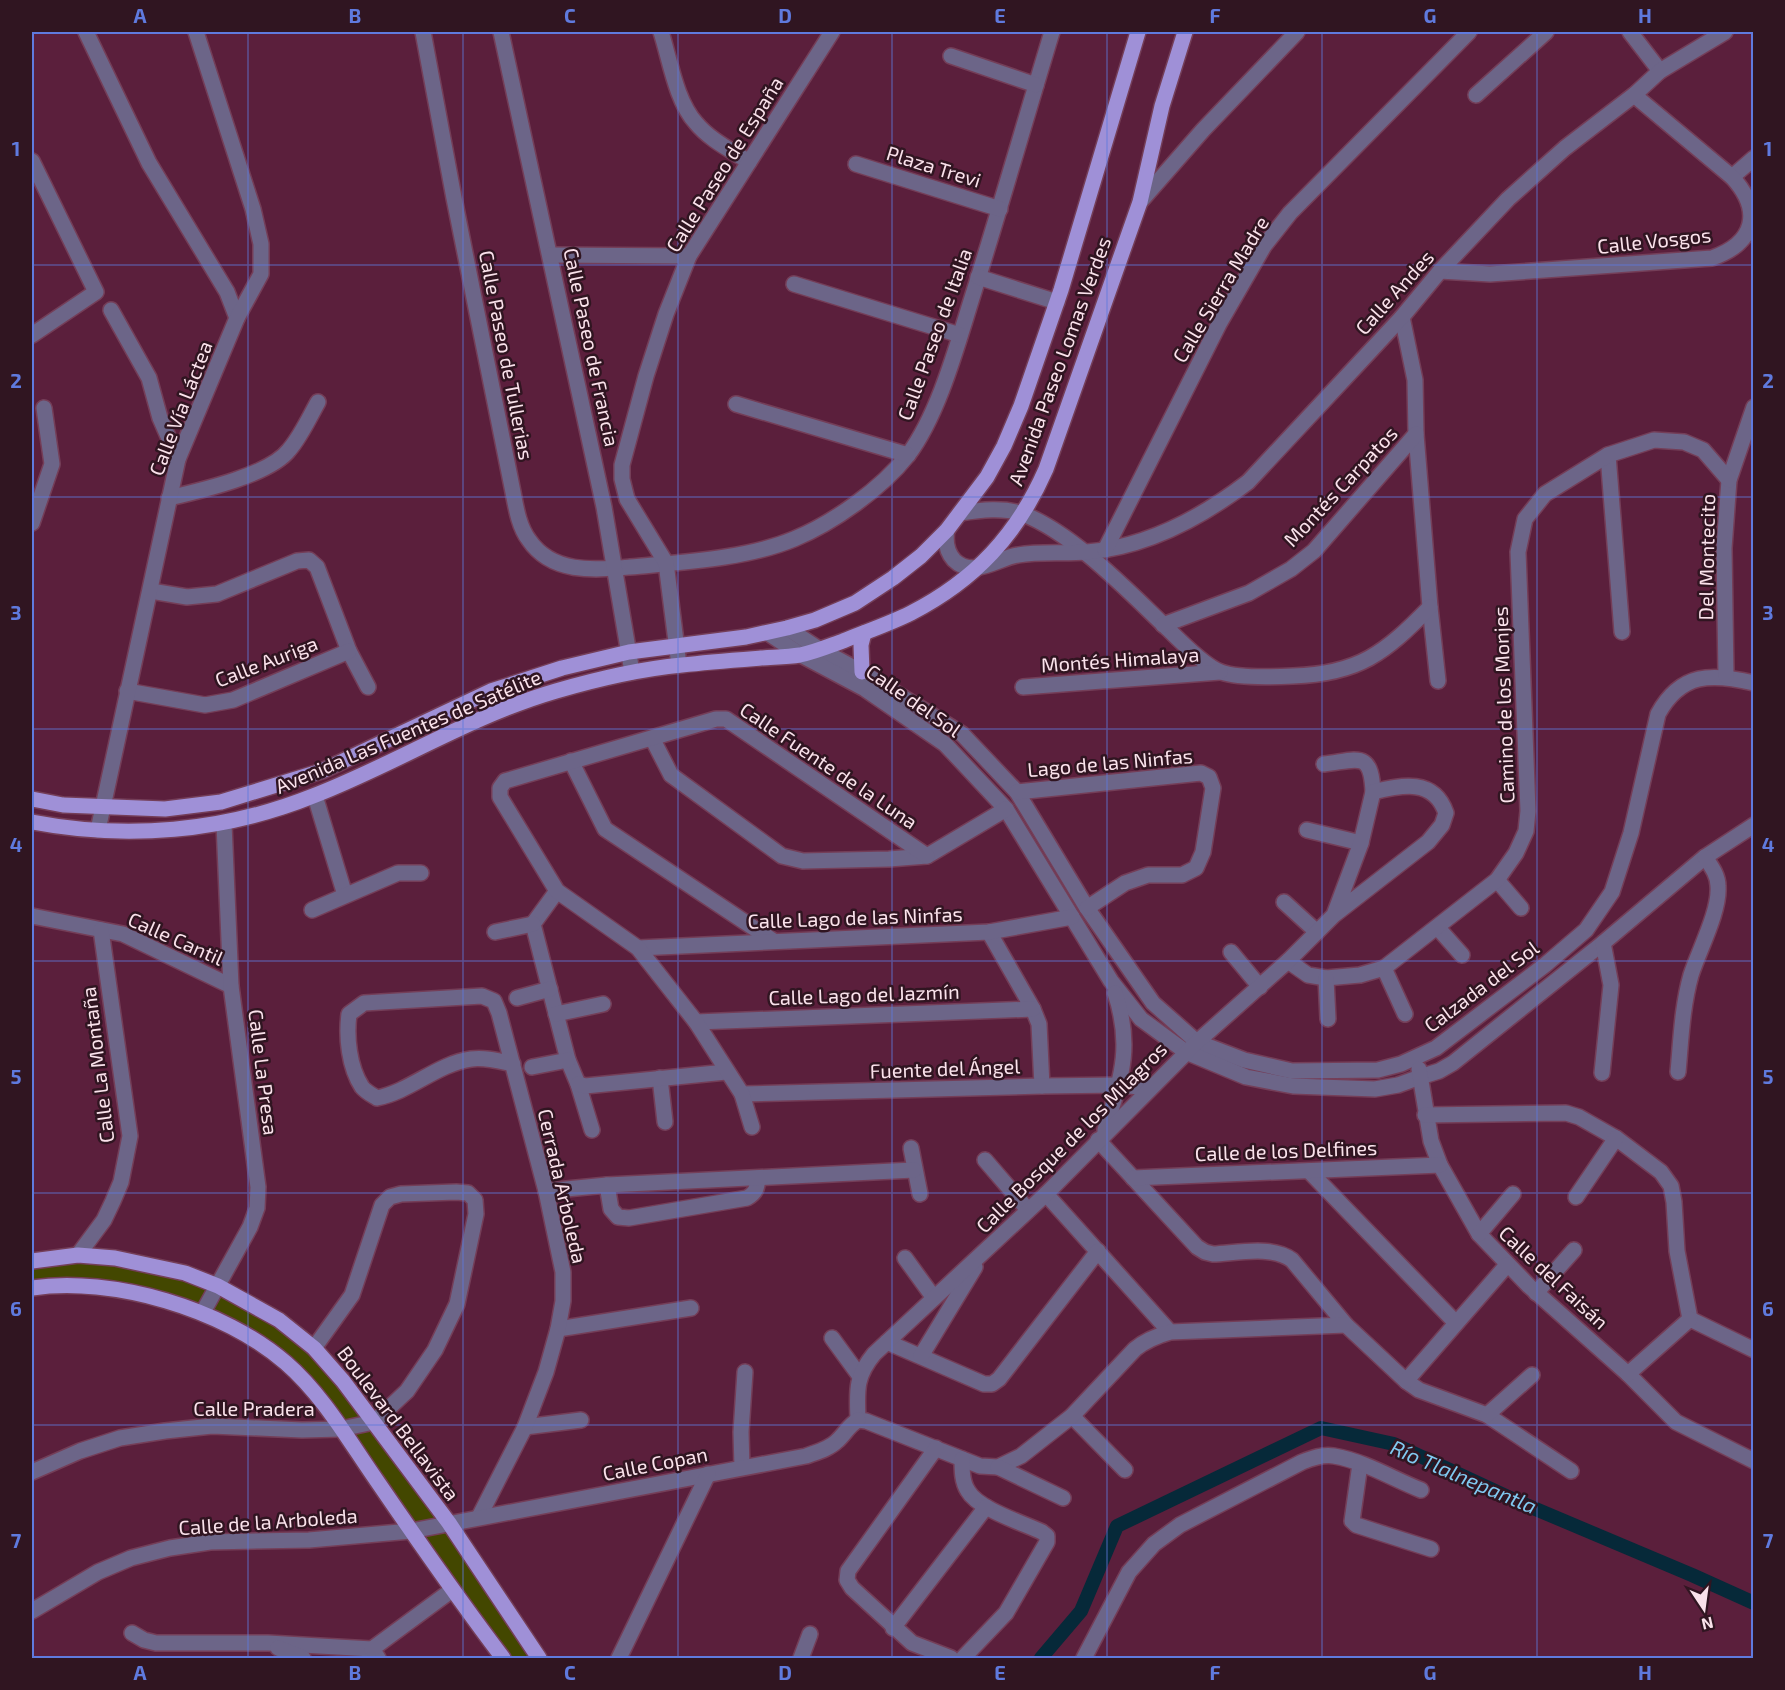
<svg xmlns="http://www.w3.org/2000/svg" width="1785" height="1690" font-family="'Exo 2',sans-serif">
  <rect width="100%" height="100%" fill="#5b1f3c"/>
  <polygon fill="#434700" points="59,1258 185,1273 314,1348 539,1658 503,1658 285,1362 164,1301 32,1288 32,1261"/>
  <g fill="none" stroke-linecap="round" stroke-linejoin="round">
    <polyline stroke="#062939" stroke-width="14" points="1041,1658 1081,1611 1117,1526 1321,1428 1394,1444 1519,1502 1692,1575 1754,1603"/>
    <defs>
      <g id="minor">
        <polyline points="86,32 149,163 227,292 237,318"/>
        <path d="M423,32L454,198L513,492C516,508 519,527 529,540C552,574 594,570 630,567C682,562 746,559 794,539C833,523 881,489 908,455C938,415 956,349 971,301C999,212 1025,121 1052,32"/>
        <polyline points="501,32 604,507 632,672"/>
        <path d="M661,32C670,60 676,101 696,123C710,140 731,150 749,162"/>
        <polyline points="1630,32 1660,71"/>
        <polyline points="951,56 1036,85"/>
        <polyline points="1476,95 1546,32"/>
        <polyline points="32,161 96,292 32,335"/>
        <polyline points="856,164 1000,209"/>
        <polyline points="1732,177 1754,158"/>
        <polyline points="1140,202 1203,130 1297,32"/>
        <polyline points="551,255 689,256"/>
        <path d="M1440,271L1490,274L1712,258C1755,243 1763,211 1732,177L1634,95"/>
        <polyline points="978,277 1057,302"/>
        <polyline points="794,284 960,335"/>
        <polyline points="111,310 149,378 160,418 178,459"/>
        <polyline points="1402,317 1415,380 1416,434 1430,607 1438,681"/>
        <polyline points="736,404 908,455"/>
        <polyline points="1608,455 1622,632"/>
        <path d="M169,498C199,491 270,475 289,450C301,436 309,418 318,402"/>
        <path d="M960,513C980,510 1004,507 1023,514C1073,533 1129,592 1168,629C1180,641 1206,667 1221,672C1238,678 1274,677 1293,676C1359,674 1385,653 1430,607"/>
        <polyline points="32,523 52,464 44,408"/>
        <path d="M947,530C945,541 946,551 954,560C973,579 998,558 1018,555C1041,551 1064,554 1087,552C1146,547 1201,518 1248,482L1402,317L1440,271L1508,199L1565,148L1634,95L1660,71L1725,32"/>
        <polyline points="1105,550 1219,324 1264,246 1290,213 1469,32"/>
        <polyline points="151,591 187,597 217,594 297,561 309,560 317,567 349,651 368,687"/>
        <polyline points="1163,625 1249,593 1291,569 1314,551 1416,434"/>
        <path d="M787,628L819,649L862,672L962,734L1017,792L1087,908L1153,1003L1197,1042L1244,1060L1292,1071L1378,1070L1401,1064L1436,1048L1545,965L1586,930L1612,892L1631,833L1658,714C1681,672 1712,673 1754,683"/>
        <polyline points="768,633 801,655 865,689 945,744 1006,809 1111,981 1141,1019 1186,1052 1246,1077 1293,1086 1375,1089 1398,1085 1420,1077 1439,1071 1453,1063 1603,943 1705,857 1754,825"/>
        <polyline points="679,665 666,563 627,499 622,479 622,465 646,376 666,314 689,256 832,32"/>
        <polyline points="1726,676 1724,548 1729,480 1754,407"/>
        <polyline points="1023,687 1220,672"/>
        <polyline points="127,691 205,705 233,700 349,651"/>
        <polyline points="652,738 671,775 782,856 803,861 889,859 927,856 1006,809"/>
        <polyline points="571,761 605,829 772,940"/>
        <path d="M1324,764C1358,760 1371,750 1373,792"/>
        <polyline points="1017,792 1201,773 1209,777 1213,788 1203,852 1196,868 1182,875 1148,875 1125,883 1087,908"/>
        <polyline points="315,796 345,895"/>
        <polyline points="98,830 178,459 237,318 261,274 261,244 253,209 196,32"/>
        <polyline points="1307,830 1361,843"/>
        <polyline points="1497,880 1521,908"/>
        <polyline points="557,891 533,924 568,1060 578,1084 592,1130"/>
        <polyline points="1284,902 1317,932"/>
        <polyline points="312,910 398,873 421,873"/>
        <polyline points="32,916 123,934 231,986"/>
        <polyline points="1438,928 1462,955"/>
        <polyline points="495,932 533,924"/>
        <polyline points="989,932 1033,1009 1039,1024 1042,1086"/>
        <polyline points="638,948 989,932 1072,917"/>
        <polyline points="1231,952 1260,987"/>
        <polyline points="1288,961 1308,975 1326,978 1360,975 1384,968 1497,880 1516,853 1526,831 1528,811 1518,552 1525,519 1545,494 1608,455 1654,440 1684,442 1703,450 1729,480"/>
        <polyline points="1384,968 1405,1014"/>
        <polyline points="1326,978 1328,1019"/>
        <polyline points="517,998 550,989"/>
        <polyline points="556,1014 603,1004"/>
        <polyline points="696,1022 1033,1009"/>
        <polyline points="532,1067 568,1060"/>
        <polyline points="1419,1069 1431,1141 1440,1165 1479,1234 1529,1286 1628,1374 1676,1422 1754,1461"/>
        <path d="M1678,1072C1681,1040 1682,1007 1691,975C1699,950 1720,911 1718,886C1718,875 1711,866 1705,857"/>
        <polyline points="1602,1073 1611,985 1603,943"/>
        <polyline points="660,1078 665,1122"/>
        <polyline points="578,1084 585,1086 726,1072"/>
        <polyline points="742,1094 1042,1086 1119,1085 1150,1088"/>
        <polyline points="1425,1115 1566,1113 1579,1117 1616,1138 1661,1172 1671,1186 1674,1202 1677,1251 1690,1319 1754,1350"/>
        <polyline points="752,1127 742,1094 696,1022 638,948 557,891 500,797 500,788 505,781 716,719 726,719 927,856"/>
        <path d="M1105,1130C1121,1078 1133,1047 1115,993"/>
        <path d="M1098,1140L1197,1247L1205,1252L1213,1254C1237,1253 1272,1245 1292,1260L1346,1325L1406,1381L1419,1390L1487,1415L1571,1471"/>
        <polyline points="911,1148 920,1194"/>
        <polyline points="985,1160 1028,1210"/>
        <polyline points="1309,1171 1456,1323"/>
        <polyline points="1133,1178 1440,1165"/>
        <path d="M607,1185L611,1209L618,1217L629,1218L747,1198C756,1193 757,1188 758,1178"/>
        <polyline points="546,1191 607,1185 914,1170"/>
        <polyline points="1046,1194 1170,1332"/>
        <polyline points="1576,1197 1616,1138"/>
        <polyline points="1479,1234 1513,1194"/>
        <polyline points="78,1255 104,1220 113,1201 121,1182 130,1136 101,930"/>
        <polyline points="905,1258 934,1298"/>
        <polyline points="1536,1293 1574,1250"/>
        <polyline points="203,1312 250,1227 257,1208 258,1187 231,986 224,824"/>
        <polyline points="558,1329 691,1308"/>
        <polyline points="832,1338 859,1375"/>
        <polyline points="887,1342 984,1384 992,1384 999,1379 1098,1251"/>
        <polyline points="921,1356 975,1267"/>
        <polyline points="1628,1374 1690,1319"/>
        <polyline points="1406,1381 1507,1265"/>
        <polyline points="1487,1415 1532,1375"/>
        <polyline points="1072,1416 1125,1470"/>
        <path d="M858,1420C857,1391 855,1377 874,1354L1046,1194L1197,1042L1288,961L1334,915L1428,842L1442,825L1446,813C1434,778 1402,785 1373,792L1361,843L1334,915"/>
        <path d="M858,1420L866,1421L980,1466L998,1467L1021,1456L1072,1416L1135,1349C1146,1340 1156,1336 1170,1332L1346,1325"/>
        <polyline points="525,1427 581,1420"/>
        <polyline points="936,1448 848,1571 847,1580 852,1588 912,1643 951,1658"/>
        <path d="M962,1459C962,1470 962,1482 968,1491C978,1509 1023,1523 1042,1532L1047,1536V1542L1006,1613L963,1658"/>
        <polyline points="1360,1464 1352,1521 1356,1525 1431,1549"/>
        <polyline points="742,1467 741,1432 745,1372"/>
        <polyline points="998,1467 1063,1498"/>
        <polyline points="32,1472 80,1451 120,1438 165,1431 212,1426 302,1430 341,1429 374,1422 407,1391 435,1350 457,1304 476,1214 475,1200 468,1193 456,1192 401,1194 390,1197 382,1205 352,1295 314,1348"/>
        <path d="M479,1517L525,1427L546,1372L558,1329L563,1301V1272L546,1191L499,1013L494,1001L482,996L364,1003L349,1014C346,1037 349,1067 362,1087C366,1092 372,1095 377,1098C411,1091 437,1064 471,1059C485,1057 499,1061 513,1064"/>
        <path d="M32,1611L98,1572L131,1558L170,1548L210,1542L309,1540L411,1531L806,1456C817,1452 829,1449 837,1441C845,1434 848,1426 858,1420"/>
        <polyline points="893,1628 986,1507"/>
        <polyline points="132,1633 144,1640 156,1643 268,1643 372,1649 378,1658"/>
        <polyline points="278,1648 303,1658"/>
        <polyline points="372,1649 452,1590"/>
        <polyline points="619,1658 708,1474"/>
        <polyline points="801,1658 810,1634"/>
        <path d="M1084,1658L1129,1572L1154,1544L1180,1525L1302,1462C1312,1458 1323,1454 1334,1456C1364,1461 1393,1479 1421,1490"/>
      </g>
      <g id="major">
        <polyline points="862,672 861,645 864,633"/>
        <polyline points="32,799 63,805 165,809 221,802 322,771 491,691 562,668 629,652 746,637 787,628 815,620 855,603 893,578 921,556 947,530 987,477 1004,446 1021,406 1061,290 1138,32"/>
        <path d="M32,822C126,840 223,832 313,796C396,764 470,716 556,691C597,679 640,669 682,665C708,662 735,660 761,658C774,657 787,657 800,655C815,652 829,646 843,641C865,632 889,624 911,613C975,580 1017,535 1046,469L1140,202L1162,106L1185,32"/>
        <polyline points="32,1261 78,1255 115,1258 185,1273 218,1286 279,1320 314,1348 343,1381 449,1523 539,1658"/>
        <path d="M32,1288C112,1276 224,1309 286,1363C323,1395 349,1441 377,1481C418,1541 459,1600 503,1658"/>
      </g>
    </defs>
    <use href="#minor" stroke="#743e58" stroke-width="18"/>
    <use href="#major" stroke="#743e58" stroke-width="18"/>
    <use href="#minor" stroke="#6c6588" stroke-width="15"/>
    <use href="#major" stroke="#9f90d7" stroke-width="15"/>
  </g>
  <path fill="none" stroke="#5f7ade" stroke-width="1.5" stroke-opacity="0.55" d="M248,32V1658M463,32V1658M678,32V1658M892,32V1658M1107,32V1658M1322,32V1658M1537,32V1658M32,265H1754M32,497H1754M32,729H1754M32,961H1754M32,1193H1754M32,1425H1754"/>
  <g text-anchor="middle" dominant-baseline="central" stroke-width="5" stroke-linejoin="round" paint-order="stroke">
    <g font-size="20" fill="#fae2eb" stroke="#301521">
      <text transform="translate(724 164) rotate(-58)">Calle Paseo de España</text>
      <text transform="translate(934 166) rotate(17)">Plaza Trevi</text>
      <text transform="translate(1654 240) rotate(-6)">Calle Vosgos</text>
      <text transform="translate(1220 289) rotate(-59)">Calle Sierra Madre</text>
      <text transform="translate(1394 292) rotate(-48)">Calle Andes</text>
      <text transform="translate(934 334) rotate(-70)">Calle Paseo de Italia</text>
      <text transform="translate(592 347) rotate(78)">Calle Paseo de Francia</text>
      <text transform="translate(507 355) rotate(79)">Calle Paseo de Tullerias</text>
      <text transform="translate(1059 361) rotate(-70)">Avenida Paseo Lomas Verdes</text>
      <text transform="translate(180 408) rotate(-69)">Calle Vía Láctea</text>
      <text transform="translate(1340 486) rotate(-47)">Montés Carpatos</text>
      <text transform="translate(1706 557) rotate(-89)">Del Montecito</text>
      <text transform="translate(1120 659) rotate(-4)">Montés Himalaya</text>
      <text transform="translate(266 661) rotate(-21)">Calle Auriga</text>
      <text transform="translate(914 700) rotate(35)">Calle del Sol</text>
      <text transform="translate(1503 705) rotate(-92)">Camino de los Monjes</text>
      <text transform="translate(408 731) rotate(-23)">Avenida Las Fuentes de Satélite</text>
      <text transform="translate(1110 762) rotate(-5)">Lago de las Ninfas</text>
      <text transform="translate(829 765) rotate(34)">Calle Fuente de la Luna</text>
      <text transform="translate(855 917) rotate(-2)">Calle Lago de las Ninfas</text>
      <text transform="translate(176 938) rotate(24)">Calle Cantil</text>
      <text transform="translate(1481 986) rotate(-37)">Calzada del Sol</text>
      <text transform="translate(864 994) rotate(-2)">Calle Lago del Jazmín</text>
      <text transform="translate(97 1065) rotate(-97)">Calle La Montaña</text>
      <text transform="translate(945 1068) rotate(-2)">Fuente del Ángel</text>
      <text transform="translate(264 1072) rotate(83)">Calle La Presa</text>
      <text transform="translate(1071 1137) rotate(-45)">Calle Bosque de los Milagros</text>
      <text transform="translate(1286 1150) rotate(-2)">Calle de los Delfines</text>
      <text transform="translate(563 1186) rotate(77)">Cerrada Arboleda</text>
      <text transform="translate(1554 1277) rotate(43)">Calle del Faisán</text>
      <text x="254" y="1408">Calle Pradera</text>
      <text transform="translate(399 1423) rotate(53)">Boulevard Bellavista</text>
      <text transform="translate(655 1463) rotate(-11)">Calle Copan</text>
      <text transform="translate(268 1521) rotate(-4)">Calle de la Arboleda</text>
    </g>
    <g font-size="21" font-style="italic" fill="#80c9f0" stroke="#301521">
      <text transform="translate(1464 1476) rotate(23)">Río Tlalnepantla</text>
    </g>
  </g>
  <rect width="1785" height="1690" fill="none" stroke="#301521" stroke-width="66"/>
  <g transform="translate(1704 1609) rotate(167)" stroke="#301521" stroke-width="4.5" paint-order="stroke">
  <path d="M0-4.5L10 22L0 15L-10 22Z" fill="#fae2eb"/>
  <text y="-9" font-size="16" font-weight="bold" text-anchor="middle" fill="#fae2eb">N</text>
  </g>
  <rect x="33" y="33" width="1719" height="1624" fill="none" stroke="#5f7ade" stroke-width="2"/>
  <g font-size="20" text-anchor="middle" font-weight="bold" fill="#5f7ade">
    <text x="140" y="23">A</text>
    <text x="355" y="23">B</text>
    <text x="570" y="23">C</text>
    <text x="785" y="23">D</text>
    <text x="1000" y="23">E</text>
    <text x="1215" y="23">F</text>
    <text x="1430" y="23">G</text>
    <text x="1645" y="23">H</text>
    <text x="16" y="156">1</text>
    <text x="1768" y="156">1</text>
    <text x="16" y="388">2</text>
    <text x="1768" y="388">2</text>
    <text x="16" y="620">3</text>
    <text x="1768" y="620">3</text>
    <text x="16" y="852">4</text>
    <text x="1768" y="852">4</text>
    <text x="16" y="1084">5</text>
    <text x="1768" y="1084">5</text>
    <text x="16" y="1316">6</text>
    <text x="1768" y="1316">6</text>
    <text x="16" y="1548">7</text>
    <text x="1768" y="1548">7</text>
    <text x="140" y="1680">A</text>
    <text x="355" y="1680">B</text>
    <text x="570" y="1680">C</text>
    <text x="785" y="1680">D</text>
    <text x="1000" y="1680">E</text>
    <text x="1215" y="1680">F</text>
    <text x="1430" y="1680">G</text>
    <text x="1645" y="1680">H</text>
  </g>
</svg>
